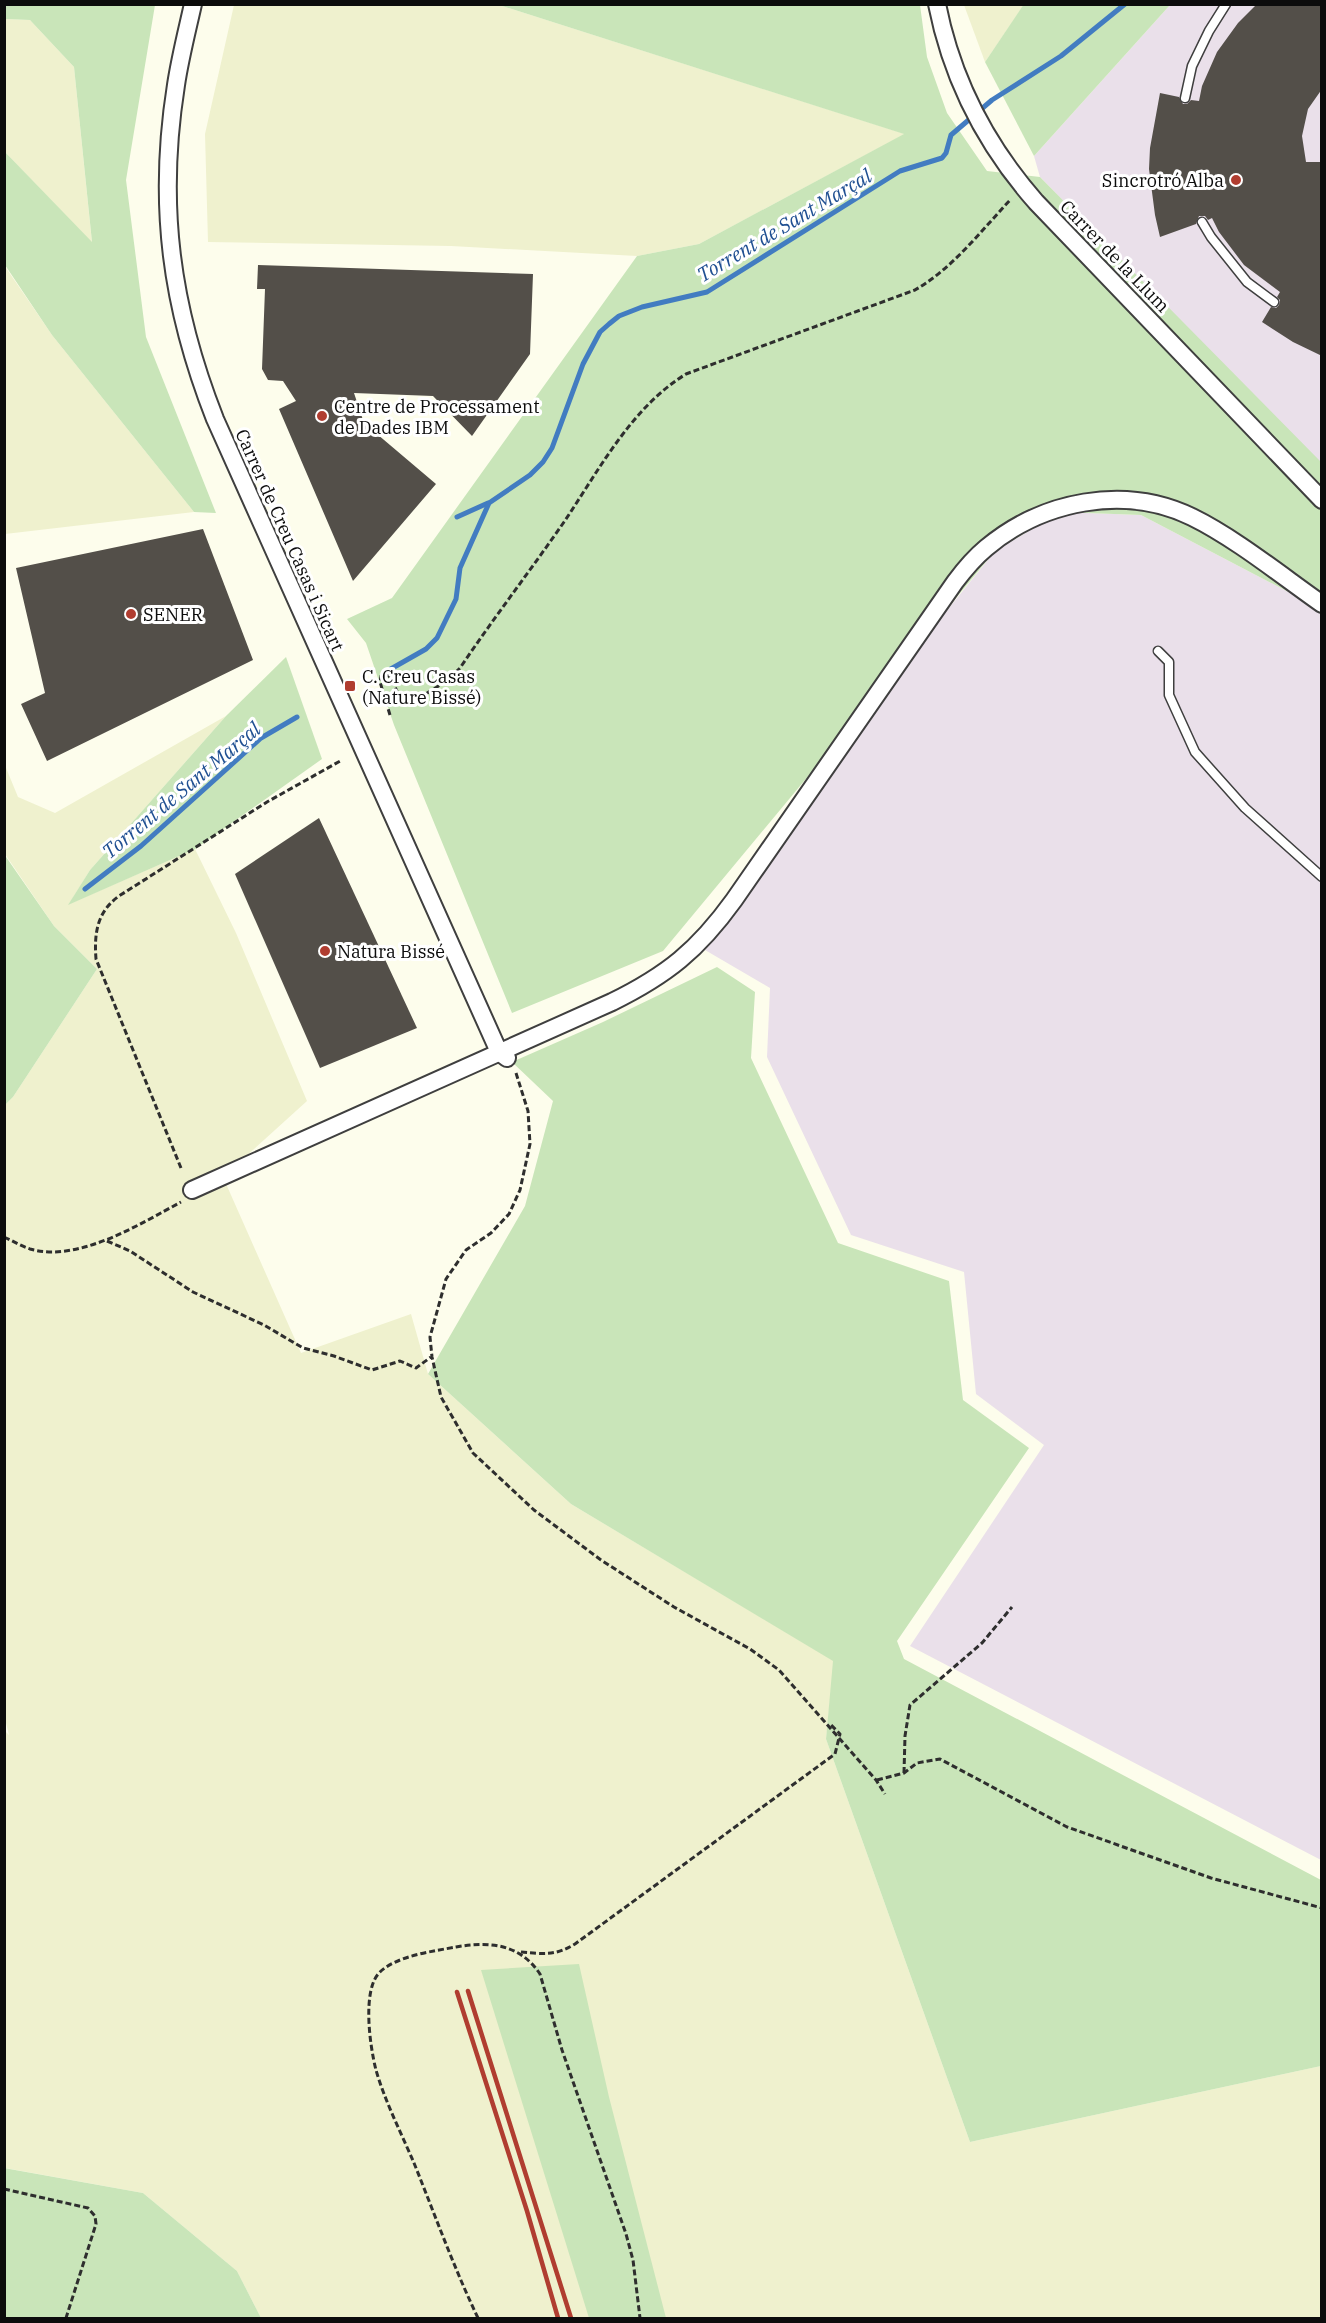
<svg xmlns="http://www.w3.org/2000/svg" width="1326" height="2323" font-family="'IBM Plex Serif',serif">
  <rect width="100%" height="100%" fill="#fdfdec"/>
  <g fill="#eae0ea">
    <polygon points="1170,5 1321,5 1321,465 1040,177 1034,156"/>
    <polygon points="1060,512 1141,515 1321,609 1321,1860 910,1646 1044,1445 976,1394 964,1272 851,1235 767,1057 770,988 705,950 911,655 995,551"/>
  </g>
  <g fill="#eff1ce">
    <polygon points="234,5 499,5 905,134 699,244 637,256 451,246 208,242 205,134"/>
    <polygon points="964,5 1024,5 985,62"/>
    <polygon points="5,19 30,20 74,67 92,243 5,152"/>
    <polygon points="4,265 52,335 194,512 5,534"/>
    <polygon points="226,716 90,870 69,904 195,849 236,933 307,1101 223,1177 301,1353 411,1314 428,1374 571,1504 834,1661 826,1739 970,2142 1321,2066 1321,2318 261,2318 237,2271 143,2193 5,2168 5,1731 9,1735 4,1715 5,1105 13,1097 97,969 54,926 5,854 4,763 18,797 55,813"/>
  </g>
  <g fill="#c9e5b9">
    <polygon points="5,4 155,5 126,180 146,337 216,513 194,512 52,335 5,265 5,152 92,242 74,67 30,20 5,19"/>
    <polygon points="1024,4 1170,5 1034,156 985,62"/>
    <polygon points="499,5 920,5 927,57 947,113 987,171 1040,177 1321,462 1321,609 1141,515 1060,512 995,551 663,951 512,1013 394,725 366,643 347,619 392,598 637,256 699,244 904,134"/>
    <polygon points="286,657 322,759 195,849 68,905 90,870 226,716"/>
    <polygon points="4,854 54,926 97,969 13,1097 5,1105"/>
    <polygon points="717,967 755,992 751,1058 838,1243 949,1281 963,1400 1029,1448 897,1641 904,1659 1321,1880 1321,2066 970,2142 826,1739 833,1661 571,1504 428,1374 525,1206 553,1101 512,1062 603,1022"/>
    <polygon points="579,1964 609,2097 666,2318 589,2318 481,1970"/>
    <polygon points="4,2168 143,2193 237,2271 261,2318 5,2318"/>
  </g>
  <g fill="none" stroke-linecap="round" stroke-linejoin="round">
    <g stroke="#427cc1" stroke-width="5">
      <polyline points="457,517 488,503"/>
      <polyline points="389,670 426,649 437,638 456,599 460,568 489,503 530,475 543,462 552,448 583,364 600,332 609,324 619,316 642,307 707,292 900,171 942,158 946,153 951,135 992,100 1061,56 1125,4"/>
      <polyline points="85,889 141,846 261,738 297,717"/>
    </g>
  </g>
  <g fill="#534f49">
    <polygon points="1257,4 1322,4 1322,89 1308,109 1302,136 1306,162 1322,162 1322,356 1293,342 1262,322 1271,307 1276,308 1279,305 1280,300 1277,297 1280,292 1244,265 1219,232 1212,218 1208,220 1205,216 1199,216 1196,224 1160,237 1155,215 1149,169 1150,148 1160,93 1179,97 1183,104 1187,104 1191,100 1199,101 1202,86 1217,52 1238,23"/>
    <polygon points="258,265 533,274 530,354 472,436 433,396 354,393 364,423 436,484 353,581 279,409 296,401 283,381 268,380 262,369 265,289 257,289"/>
    <polygon points="203,529 253,660 47,761 21,704 45,693 16,568"/>
    <polygon points="319,818 417,1028 320,1068 235,874"/>
  </g>
  <g fill="none" stroke-linecap="round" stroke-linejoin="round">
    <defs>
      <g id="service">
        <polyline points="1185,98 1192,66 1209,31 1226,4"/>
        <polyline points="1202,222 1211,237 1247,282 1274,302"/>
        <polyline points="1158,651 1169,662 1169,695 1195,752 1245,808 1322,877"/>
      </g>
      <g id="minor">
        <path d="M193,4C187,31 180,58 176,85C157,205 171,307 215,419L499,1052L507,1058"/>
        <path d="M937,4C952,80 985,144 1036,202L1322,500"/>
        <path d="M192,1190L612,1002C667,975 698,950 734,900L955,582C964,570 974,558 986,548C1042,501 1124,484 1192,517C1235,538 1282,576 1322,604"/>
      </g>
    </defs>
    <use href="#service" stroke="#3f3f3f" stroke-width="11"/>
    <use href="#minor" stroke="#3f3f3f" stroke-width="20"/>
    <g stroke="#2e2e2e" stroke-width="3" stroke-dasharray="6 3" stroke-linecap="butt">
      <path d="M390,715L380,682L381,676L386,674L391,678L403,705C424,696 443,685 460,668C493,619 530,571 564,522C599,470 631,408 686,374L915,290C953,268 981,231 1011,199"/>
      <polyline points="516,1073 528,1111 530,1144 520,1190 509,1214 491,1233 466,1250 446,1279 430,1337 432,1357 441,1397 473,1453 534,1510 601,1560 674,1607 750,1649 779,1670 876,1780 885,1794"/>
      <path d="M181,1168L96,959C94,933 97,912 119,896L267,802L342,760"/>
      <path d="M4,1237C13,1241 21,1246 30,1249C78,1263 140,1224 181,1202"/>
      <polyline points="107,1241 130,1251 193,1292 264,1325 303,1348 334,1356 372,1370 400,1361 416,1368 431,1357"/>
      <polyline points="904,1773 905,1736 910,1705 982,1643 1012,1607"/>
      <polyline points="877,1780 904,1773 917,1763 940,1759 1067,1827 1211,1878 1322,1908"/>
      <path d="M521,1952C544,1954 555,1956 575,1944L835,1754L840,1734L830,1724"/>
      <polyline points="4,2189 88,2208 95,2216 96,2224 66,2318"/>
      <path d="M478,2318C454,2268 435,2215 414,2163C402,2135 384,2099 376,2070C370,2047 362,1991 379,1973C395,1956 434,1951 456,1947C490,1941 520,1944 540,1974L562,2050L626,2234L633,2260L640,2318"/>
    </g>
    <use href="#service" stroke="#fff" stroke-width="8"/>
    <use href="#minor" stroke="#fff" stroke-width="16"/>
    <g stroke="#b03d30" stroke-width="4.5">
      <polyline points="468,1991 571,2318"/>
      <polyline points="457,1992 527,2211 558,2318"/>
    </g>
  </g>
  <g fill="#b03d30" stroke="#fff" stroke-width="2">
    <circle cx="1236" cy="180" r="6"/>
    <circle cx="322" cy="416" r="6"/>
    <circle cx="131" cy="614" r="6"/>
    <rect x="344" y="680" width="12" height="12" rx="3"/>
    <circle cx="325" cy="951" r="6"/>
  </g>
  <g text-anchor="middle" dominant-baseline="central" stroke-width="6" stroke-linejoin="round" paint-order="stroke">
    <g font-size="18" fill="#0c0c0c" stroke="#fff" text-anchor="start">
      <text x="1224" y="180" text-anchor="end">Sincrotró Alba</text>
      <text x="334" y="406">Centre de Processament<tspan x="334" dy="21">de Dades IBM</tspan></text>
      <text x="143" y="614">SENER</text>
      <text x="362" y="676">C. Creu Casas<tspan x="362" dy="21">(Nature Bissé)</tspan></text>
      <text x="337" y="951">Natura Bissé</text>
    </g>
    <g font-size="18" fill="#0c0c0c" stroke="#fff">
      <text transform="translate(1115 256) rotate(46)">Carrer de la Llum</text>
      <text transform="translate(290 540) rotate(66)">Carrer de Creu Casas i Sicart</text>
    </g>
    <g font-size="20" font-style="italic" fill="#205092" stroke="#fff">
      <text transform="translate(784 225) rotate(-31)">Torrent de Sant Marçal</text>
      <text transform="translate(181 790) rotate(-40)">Torrent de Sant Marçal</text>
    </g>
  </g>
  <rect width="1326" height="2323" fill="none" stroke="#0c0c0c" stroke-width="12"/>
</svg>
